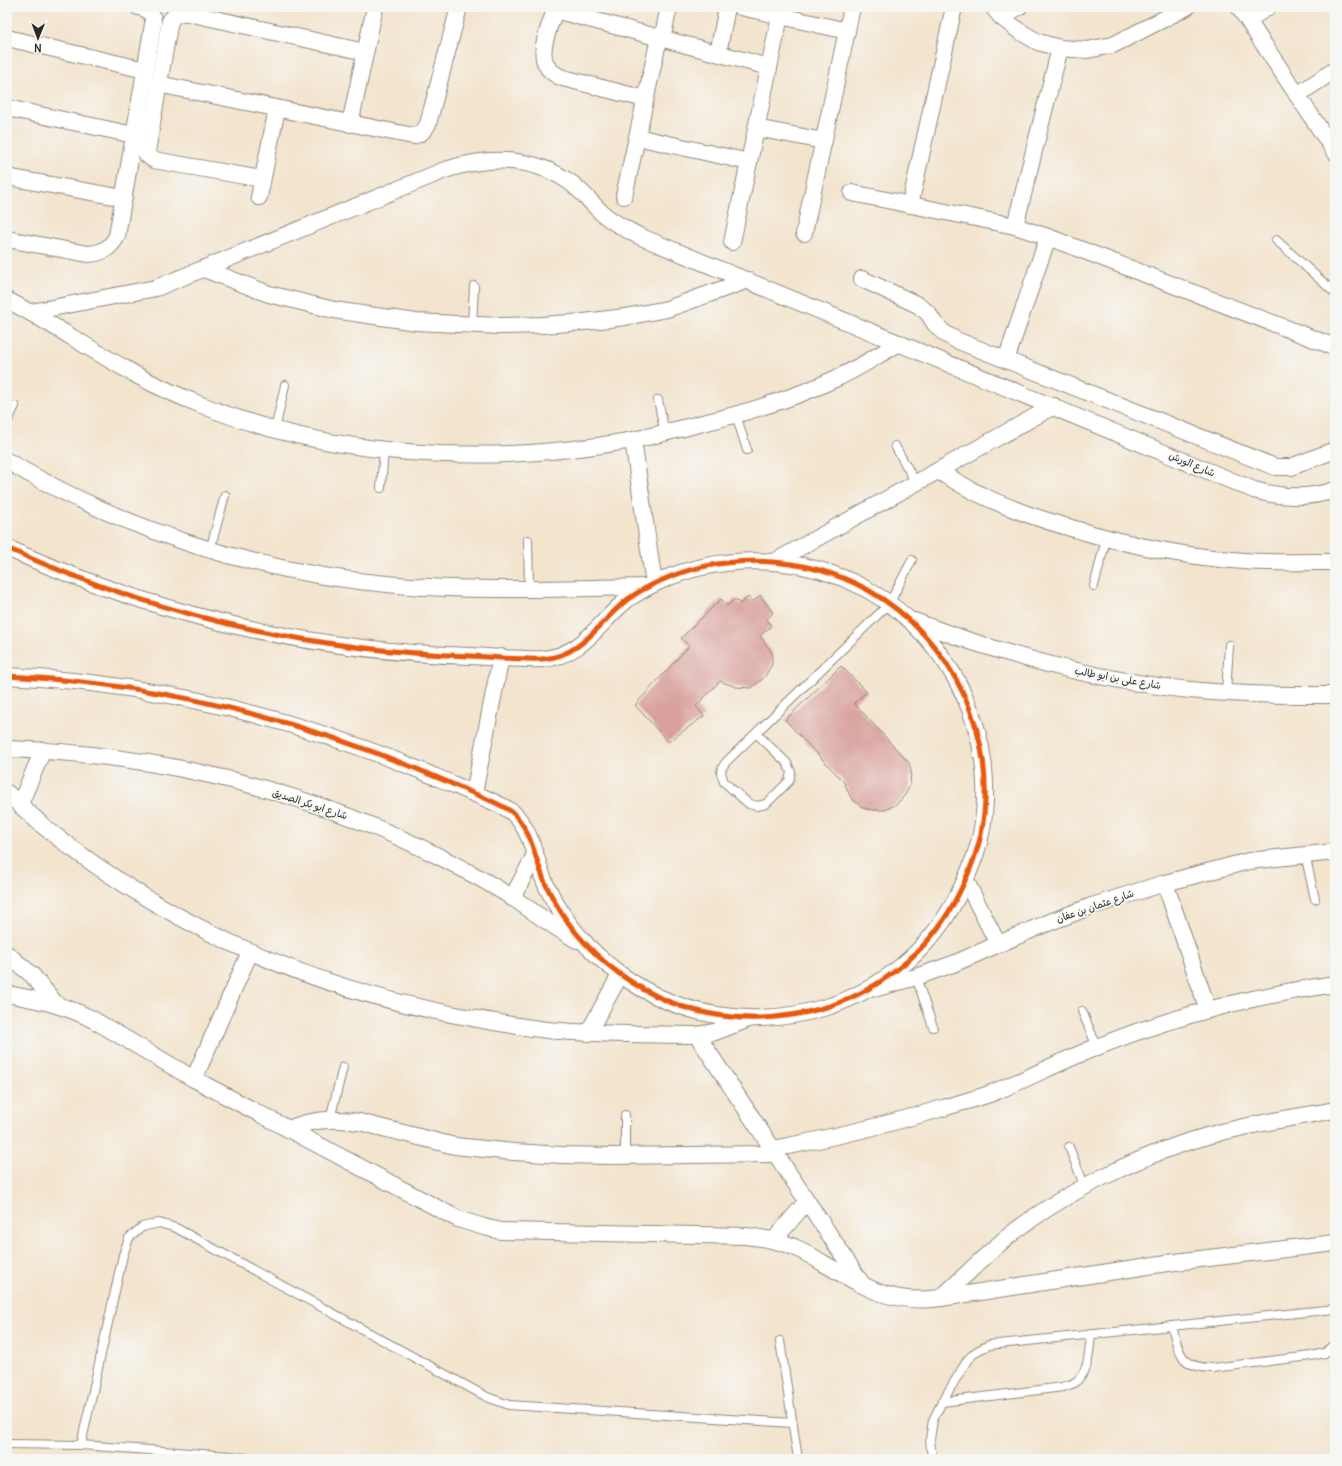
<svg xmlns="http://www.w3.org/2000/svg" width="1342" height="1466" font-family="Delius,'Playpen Sans Arabic',sans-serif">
  <rect width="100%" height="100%" fill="#f6f6f2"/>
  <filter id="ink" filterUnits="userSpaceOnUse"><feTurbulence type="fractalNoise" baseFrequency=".025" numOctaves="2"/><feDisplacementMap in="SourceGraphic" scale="8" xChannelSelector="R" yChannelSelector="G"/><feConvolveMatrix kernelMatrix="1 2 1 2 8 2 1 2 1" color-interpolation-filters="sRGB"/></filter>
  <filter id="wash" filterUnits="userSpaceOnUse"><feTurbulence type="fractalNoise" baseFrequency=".012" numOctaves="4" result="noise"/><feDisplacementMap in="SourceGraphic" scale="16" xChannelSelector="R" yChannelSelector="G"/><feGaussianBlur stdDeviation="0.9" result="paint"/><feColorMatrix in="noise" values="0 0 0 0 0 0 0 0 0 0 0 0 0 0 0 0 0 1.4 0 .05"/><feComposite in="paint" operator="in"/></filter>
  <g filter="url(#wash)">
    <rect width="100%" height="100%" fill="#f3e4ce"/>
    <g id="blocks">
      <g fill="#d89f9b">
        <polygon points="760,595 773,613 767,619 771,626 760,636 772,653 772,664 764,678 751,688 736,687 720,681 696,706 704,716 668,742 635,705 689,646 681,638 721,599 727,606 735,599 740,604 748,597 753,602"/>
        <polygon points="841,666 867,692 854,703 909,763 911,770 910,785 905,795 897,804 885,810 873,810 863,808 851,798 844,782 785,720"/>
      </g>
    </g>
  </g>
  <g filter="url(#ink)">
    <use href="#blocks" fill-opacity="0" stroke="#8f887c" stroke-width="1"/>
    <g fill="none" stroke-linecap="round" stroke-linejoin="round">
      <defs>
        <g id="lane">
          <polyline points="1276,240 1335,293"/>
          <polyline points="472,325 474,286"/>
          <polyline points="658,400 665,433"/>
          <polyline points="736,415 747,450"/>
          <polyline points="7,422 15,406"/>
          <polyline points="275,430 285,385"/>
          <polyline points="895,446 916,483"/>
          <polyline points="381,488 384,449"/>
          <polyline points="528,540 529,588"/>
          <polyline points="210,550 225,495"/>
          <polyline points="1094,586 1106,539"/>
          <polyline points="1226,693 1229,645"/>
          <polyline points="756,733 787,763 791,772 789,781 766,804 757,806 749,804 724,782 721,773 722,768 726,762 889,604 912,560"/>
          <polyline points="1305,854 1315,899"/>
          <polyline points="916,977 933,1027"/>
          <polyline points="1082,1011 1097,1047"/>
          <polyline points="330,1119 343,1067"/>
          <polyline points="1069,1147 1085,1187"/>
          <polyline points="625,1156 625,1115"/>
          <path d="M1172,1326C1179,1353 1180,1367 1212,1368L1311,1356L1325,1353L1335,1343"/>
          <polyline points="780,1341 798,1459"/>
          <path d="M942,1402L1063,1387C1066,1385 1071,1385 1074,1383C1090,1373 1089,1350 1091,1334"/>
          <polyline points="7,1444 81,1445 230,1456 251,1459"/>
          <polyline points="81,1445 123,1255 129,1238 142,1227 159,1223 176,1228 487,1397 509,1405 793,1423"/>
          <polyline points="932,1459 930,1439 933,1420 942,1402 968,1359 977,1351 989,1345 1335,1309"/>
        </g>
        <g id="street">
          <path d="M556,7C548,33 529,65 563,78L645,99"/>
          <polyline points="741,7 847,31"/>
          <polyline points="993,7 1001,17 1019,31 1038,42 1060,48 1087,50 1113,45 1187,7"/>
          <polyline points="1239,7 1335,152"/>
          <polyline points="555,10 769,67"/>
          <polyline points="1001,17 1019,7"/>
          <polyline points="1248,20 1268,7"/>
          <polyline points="7,38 145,70"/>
          <polyline points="662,39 669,7"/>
          <polyline points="718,53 727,7"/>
          <path d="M158,84L413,136C421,134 424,131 428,124L459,7"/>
          <polyline points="1297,95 1335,70"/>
          <polyline points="7,108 134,135"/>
          <polyline points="350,124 375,7"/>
          <polyline points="756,128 824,141"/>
          <polyline points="637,137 749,162"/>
          <polyline points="7,177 124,198"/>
          <path d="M262,179L154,160L147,155V151L170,21C175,14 179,12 188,13L365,52"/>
          <polyline points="852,193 1015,226 1048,237 1335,347"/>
          <polyline points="624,196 659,38"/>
          <polyline points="259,197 277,109"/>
          <polyline points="910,205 954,7"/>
          <polyline points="1015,226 1060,48"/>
          <polyline points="804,233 852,7"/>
          <path d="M7,239L88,254C102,253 110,249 117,236L153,24C154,13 148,9 138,7"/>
          <polyline points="732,242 780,16"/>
          <polyline points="204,269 269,294 334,310 416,322 500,326 542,325 584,322 625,317 667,309 748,280"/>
          <polyline points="862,279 918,305 928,313 935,324 944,333 956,340 1275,467 1291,467 1335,450"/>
          <path d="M7,300C48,321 86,347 126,369C149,383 174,394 199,404C332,459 492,466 633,440C657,435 680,429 703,423C749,412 795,398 837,378C859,368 879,354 900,343"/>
          <path d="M31,312L156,288L445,170C488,156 533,156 571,183C583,192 592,204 602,213C613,223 626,229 639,236L1254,490C1282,498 1308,499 1335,490"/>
          <polyline points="1006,360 1048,237"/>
          <polyline points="633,440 654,584"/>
          <path d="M7,461C126,531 259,574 397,585C479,592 563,588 646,587"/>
          <path d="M938,471C950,478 962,485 975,492C1005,507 1039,519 1071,528C1128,545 1185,557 1244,561C1274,563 1305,562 1335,562"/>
          <path d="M7,548C153,614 310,651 470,656C494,657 519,660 542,659C584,656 599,621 628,599C638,592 649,586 660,581C725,552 805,555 868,590C953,638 1000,738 981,834C976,858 966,880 955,901C929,950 883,988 830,1006C795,1017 759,1021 723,1016C648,1006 580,956 547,887C535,862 533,831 512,812C502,805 491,801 480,796C465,790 451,783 436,777C298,718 157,683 7,676"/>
          <polyline points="774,562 1054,406"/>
          <path d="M914,621C1003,655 1095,680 1190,690C1238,695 1287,695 1335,695"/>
          <path d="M7,749C158,754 309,790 444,859C467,871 491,884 513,898C534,912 555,928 577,940"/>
          <path d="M7,793C19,804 31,815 43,826C167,925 305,987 461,1016C494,1022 528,1029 561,1031C606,1035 652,1034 697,1035L715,1032L746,1020"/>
          <polyline points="474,793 501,657"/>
          <polyline points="20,804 43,750"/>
          <polyline points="966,881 998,944"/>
          <polyline points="1165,883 1208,1010"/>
          <polyline points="512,898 535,855"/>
          <polyline points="7,954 32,975 56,1004"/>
          <polyline points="877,988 916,977 953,964 1045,924 1092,906 1165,883 1249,861 1335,852"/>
          <path d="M7,994C39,1000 62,1004 92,1019L194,1079L458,1219L484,1227L501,1231L746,1236C762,1238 778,1240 794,1247C804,1251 813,1257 823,1263C865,1287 890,1305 941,1298L1167,1263L1335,1243"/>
          <polyline points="588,1033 620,975"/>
          <polyline points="697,1035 862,1284"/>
          <polyline points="194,1079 250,952"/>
          <path d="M288,1129C314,1119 332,1118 359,1122L455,1146L514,1152L562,1155L610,1156L776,1154"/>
          <path d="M773,1149C830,1138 887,1125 943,1108C959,1103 976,1099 992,1093C1027,1079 1061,1061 1097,1047C1173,1016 1253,996 1335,984"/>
          <polyline points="774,1240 807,1201"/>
          <path d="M941,1298C964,1277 986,1254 1010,1235C1063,1193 1142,1154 1207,1136C1249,1124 1292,1118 1335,1110"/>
        </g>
      </defs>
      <use href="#lane" stroke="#8f887c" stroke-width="10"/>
      <use href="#street" stroke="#8f887c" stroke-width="18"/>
      <use href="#lane" stroke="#fff" stroke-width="8"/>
      <use href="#street" stroke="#fff" stroke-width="16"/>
      <defs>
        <path id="cycleway" d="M7,548C153,614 310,651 470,656C494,657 519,660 542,659C584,656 599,621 628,599C638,592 649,586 660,581C725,552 805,555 868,590C953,638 1000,738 981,834C976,858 966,880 955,901C929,950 883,988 830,1006C795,1017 759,1021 723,1016C648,1006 580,956 547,887C535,862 533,831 512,812C502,805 491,801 480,796C465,790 451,783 436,777C298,718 157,683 7,676"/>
      </defs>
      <use href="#cycleway" stroke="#f6f6f2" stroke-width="8"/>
      <use href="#cycleway" stroke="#e8590c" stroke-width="5"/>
    </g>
  </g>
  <g text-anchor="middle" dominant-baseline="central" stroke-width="3.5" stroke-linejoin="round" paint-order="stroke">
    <g font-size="10" fill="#2b2b2b" stroke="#f6f6f2">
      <text transform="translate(1192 464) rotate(23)">شارع الورش</text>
      <text transform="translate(1118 678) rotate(10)">شارع على بن ابو طالب</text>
      <text transform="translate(310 804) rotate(18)">شارع ابو بكر الصديق</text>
      <text transform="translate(1095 906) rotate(-19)">شارع عثمان بن عفان</text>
    </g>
  </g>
  <rect width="1342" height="1466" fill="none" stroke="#f6f6f2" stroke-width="24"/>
  <g transform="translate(38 38) rotate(181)" stroke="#f6f6f2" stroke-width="3" paint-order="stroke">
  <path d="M0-3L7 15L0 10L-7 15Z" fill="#2b2b2b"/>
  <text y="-6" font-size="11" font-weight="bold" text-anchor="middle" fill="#2b2b2b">N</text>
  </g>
</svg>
